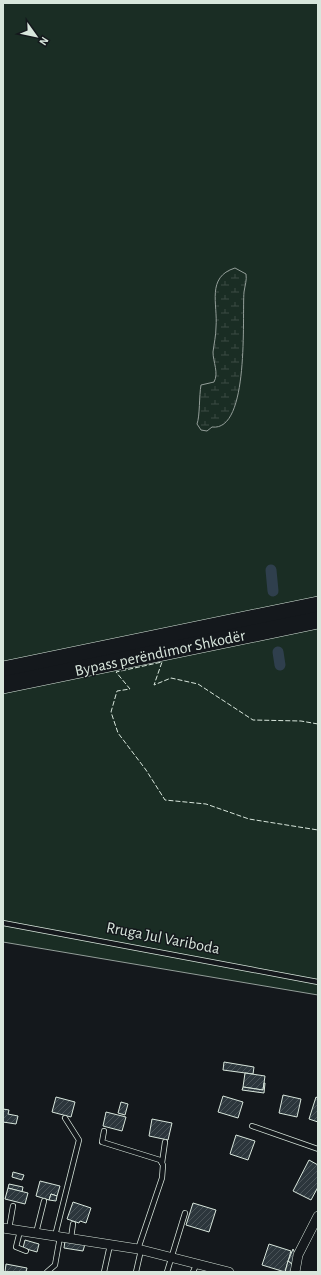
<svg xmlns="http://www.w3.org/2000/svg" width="321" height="1275" font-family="'Alegreya Sans',sans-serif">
  <defs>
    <pattern id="wetland-marsh" width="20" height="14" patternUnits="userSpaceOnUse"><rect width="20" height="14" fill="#1a2d24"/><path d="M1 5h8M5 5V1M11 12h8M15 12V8" fill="none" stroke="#3b4b43"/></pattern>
    <pattern id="building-hatch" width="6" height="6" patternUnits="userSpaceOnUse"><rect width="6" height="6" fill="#2c363c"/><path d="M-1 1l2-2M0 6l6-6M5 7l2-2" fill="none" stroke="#4a5358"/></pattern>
  </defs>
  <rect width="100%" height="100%" fill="#14181c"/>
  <polygon fill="#1a2d24" stroke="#939e99" points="3,3 318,3 318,995 3,942"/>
  <path fill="url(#wetland-marsh)" stroke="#939e99" d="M235,268L246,274C247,280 245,285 244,292C242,316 250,432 212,427L207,431L201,430L197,424C200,416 199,396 201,385L214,382C219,373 213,362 213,352C214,344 216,335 216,327C218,304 206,277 235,268Z"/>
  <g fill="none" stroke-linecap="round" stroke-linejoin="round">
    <g stroke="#2f3f4d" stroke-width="11">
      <polyline points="271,570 273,591"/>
      <polyline points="278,652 280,665"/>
    </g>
  </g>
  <g fill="url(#building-hatch)" stroke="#d8e6dc">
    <polygon points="224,1062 254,1067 253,1074 223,1070"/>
    <polygon points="245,1073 265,1076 263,1090 243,1087"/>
    <polygon points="264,1083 265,1083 264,1093 242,1090 243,1087 263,1090"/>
    <polygon points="283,1095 301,1099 297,1117 279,1113"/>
    <polygon points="223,1096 243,1102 238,1118 218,1112"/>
    <polygon points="56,1097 75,1102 71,1117 52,1112"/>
    <polygon points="316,1097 318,1098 318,1122 309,1119"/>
    <polygon points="121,1102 128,1104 125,1115 118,1113"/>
    <polygon points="3,1109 9,1110 8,1114 18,1116 16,1124 3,1122"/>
    <polygon points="106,1112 126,1117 122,1131 103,1126"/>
    <polygon points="152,1119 172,1123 168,1140 149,1136"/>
    <polygon points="236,1135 255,1141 248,1160 230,1154"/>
    <polygon points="309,1160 318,1165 318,1187 311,1200 293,1191"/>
    <polygon points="13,1172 24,1175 22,1180 12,1177"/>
    <polygon points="40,1181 60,1186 57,1196 51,1194 49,1200 36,1196"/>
    <polygon points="9,1184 23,1187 22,1192 8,1188"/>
    <polygon points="8,1188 28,1193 25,1204 5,1199"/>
    <polygon points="51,1194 57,1196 56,1201 49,1200"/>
    <polygon points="73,1202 91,1208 86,1223 80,1221 79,1223 67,1219"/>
    <polygon points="193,1203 216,1210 209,1232 186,1225"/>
    <polygon points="25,1240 39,1244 37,1252 23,1248"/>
    <polygon points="65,1241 85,1244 83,1251 64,1248"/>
    <polygon points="269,1244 291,1251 285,1272 262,1265"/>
    <polygon points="293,1249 296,1255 292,1264 288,1261"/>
    <polygon points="288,1261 292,1264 291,1272 285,1272"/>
    <polygon points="6,1264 27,1268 26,1272 5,1272"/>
  </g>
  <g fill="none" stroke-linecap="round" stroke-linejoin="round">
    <defs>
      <g id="lane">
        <polyline points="3,923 318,982"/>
        <polyline points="252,1126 318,1149"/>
        <polyline points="104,1131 102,1142 160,1160 163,1165 162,1178 138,1249"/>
        <polyline points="162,1163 165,1142"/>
        <polyline points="9,1229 13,1206"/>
        <polyline points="20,1231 16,1247 26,1251"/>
        <polyline points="36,1233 44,1201"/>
        <polyline points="55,1236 79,1140 65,1118"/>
        <polyline points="71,1238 73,1224"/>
        <polyline points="47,1272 55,1265 60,1237"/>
        <polyline points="104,1272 110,1245"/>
        <polyline points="136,1272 141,1250"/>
        <polyline points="167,1272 185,1213"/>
        <polyline points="193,1272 197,1263"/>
      </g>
      <g id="street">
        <polyline points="3,1228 138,1249 229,1272"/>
        <polyline points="295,1272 298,1255 318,1216"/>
      </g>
      <g id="highway">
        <polyline points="3,670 318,605"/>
        <polyline points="3,685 318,620"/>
      </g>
    </defs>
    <use href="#lane" stroke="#d8e6dc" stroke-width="6"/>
    <use href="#street" stroke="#d8e6dc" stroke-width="10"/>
    <use href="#highway" stroke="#d8e6dc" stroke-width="18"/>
    <use href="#lane" stroke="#14181c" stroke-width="4.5"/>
    <use href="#street" stroke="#14181c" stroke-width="9"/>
    <use href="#highway" stroke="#14181c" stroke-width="17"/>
    <polyline stroke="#d8e6dc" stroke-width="1" stroke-dasharray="5 2" stroke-linecap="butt" points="318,724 301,721 253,720 198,684 171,678 154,685 162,662 116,672 130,689 117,691 111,712 118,733 146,770 165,800 206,804 249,819 318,830"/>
  </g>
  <g text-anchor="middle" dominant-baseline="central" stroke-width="3" stroke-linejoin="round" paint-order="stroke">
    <g font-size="16" fill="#d8e6dc" stroke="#14181c">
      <text transform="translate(160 653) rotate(-12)">Bypass perëndimor Shkodër</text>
      <text transform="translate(163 938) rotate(11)">Rruga Jul Variboda</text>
    </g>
  </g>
  <rect width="321" height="1275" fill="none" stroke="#d8e6dc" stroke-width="8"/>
  <g transform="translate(36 36) rotate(123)" stroke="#14181c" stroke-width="3" paint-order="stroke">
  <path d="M0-3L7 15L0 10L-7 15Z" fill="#d8e6dc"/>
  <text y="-6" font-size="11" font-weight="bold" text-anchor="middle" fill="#d8e6dc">N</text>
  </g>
</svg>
